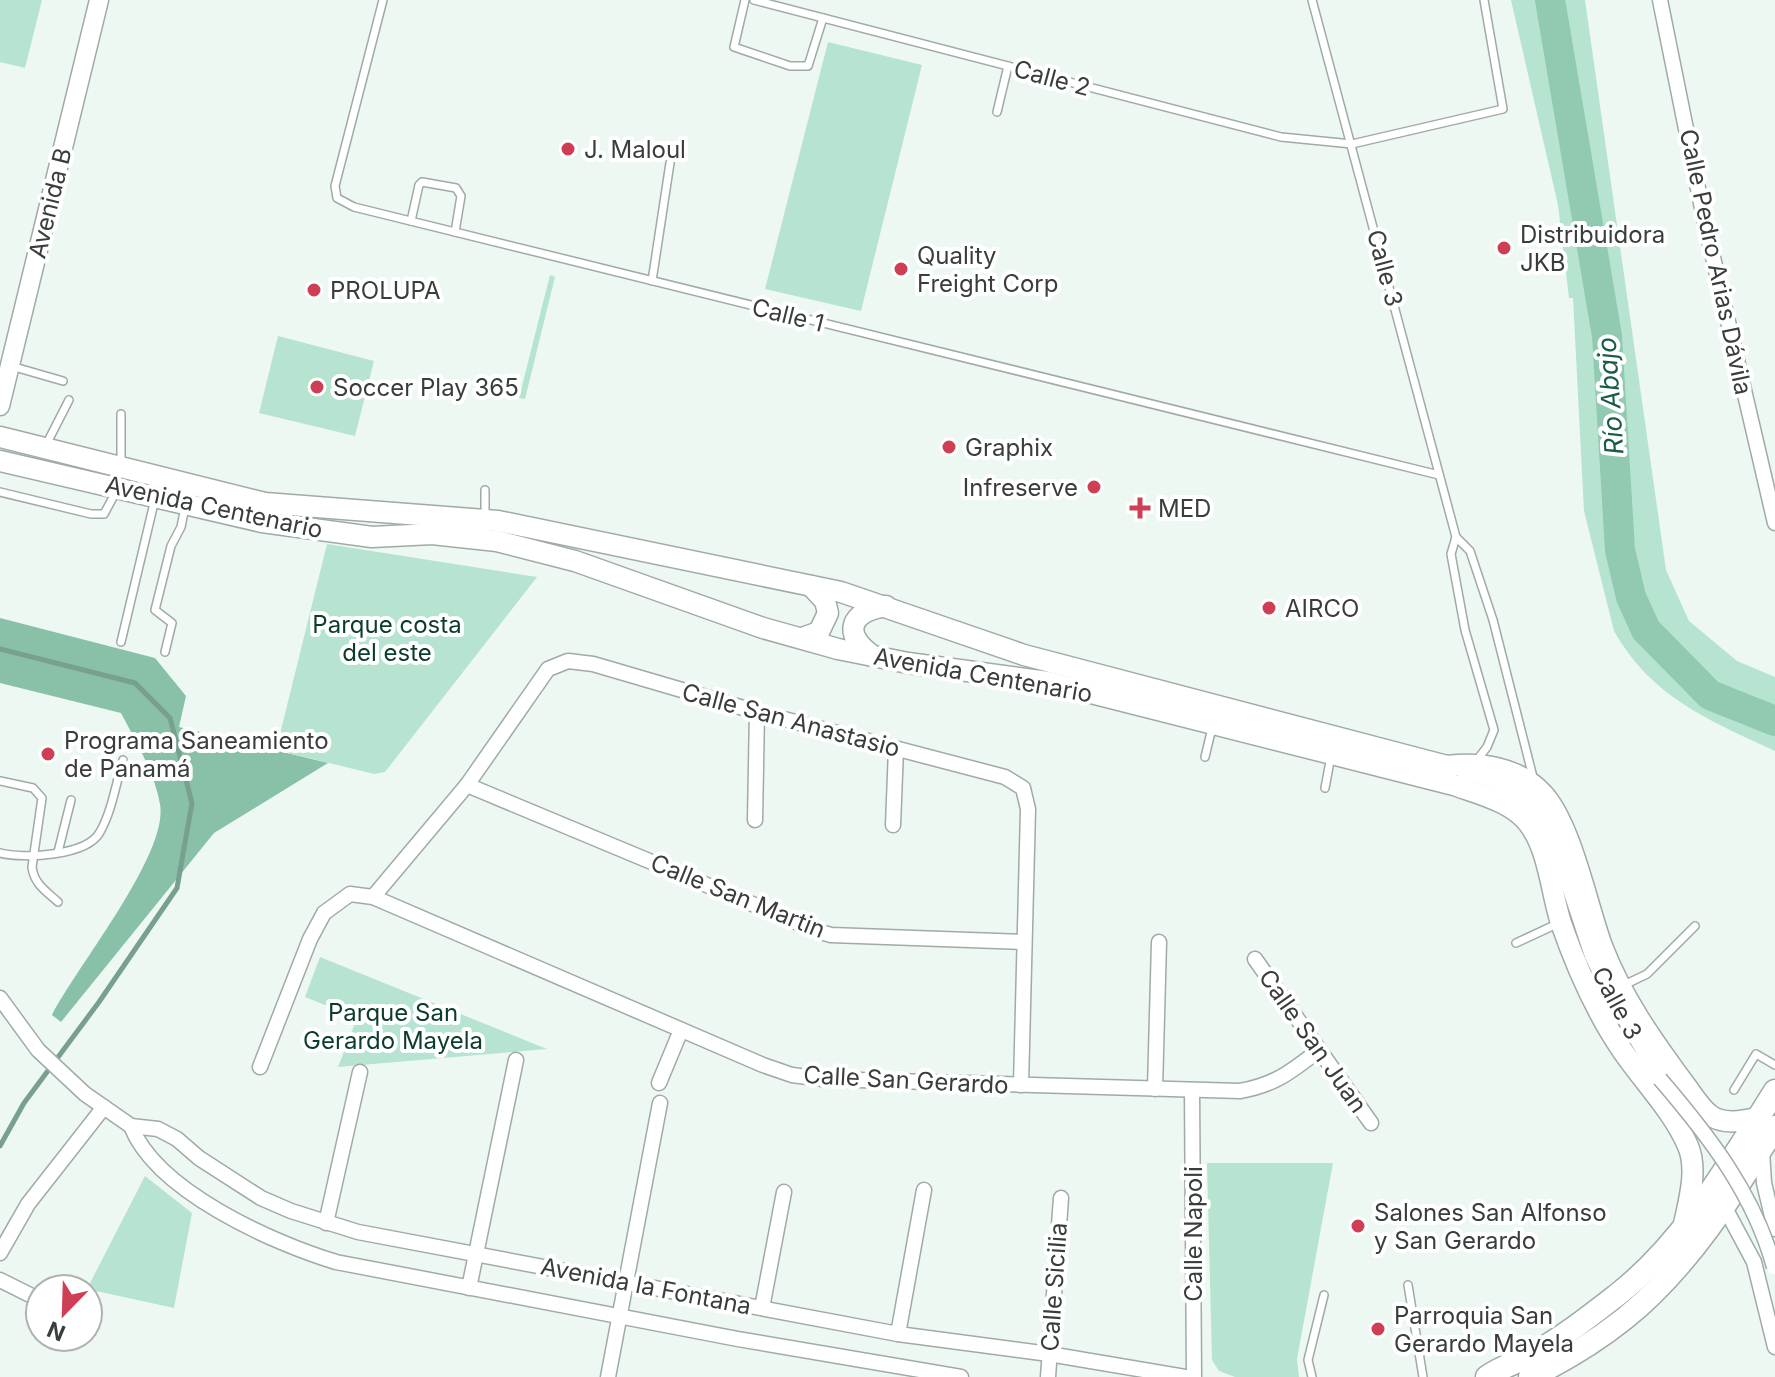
<svg xmlns="http://www.w3.org/2000/svg" width="1775" height="1377" font-family="Inter,sans-serif">
  <rect width="100%" height="100%" fill="#edf8f3"/>
  <g fill="#b7e4d0">
    <polygon points="0,0 42,0 25,68 0,62"/>
    <path d="M1511,0H1585L1666,570L1689,621L1737,661L1775,677V751C1709,720 1652,698 1614,631L1584,511L1573,298H1569L1558,205Z"/>
    <polygon points="828,42 922,65 861,311 765,289"/>
    <polygon points="550,275 555,277 525,399 519,398"/>
    <polygon points="278,336 374,361 355,436 259,413"/>
    <polygon points="327,544 537,577 385,772 374,774 276,750"/>
    <polygon points="320,957 547,1049 338,1067 357,1018 305,997"/>
    <polygon points="1207,1163 1333,1163 1297,1359 1299,1377 1235,1377 1219,1371 1212,1360"/>
    <polygon points="145,1176 192,1213 174,1308 87,1289"/>
  </g>
  <path fill="#88c0a8" d="M0,618L155,658L186,696L179,727L328,763L214,833L61,1022L52,1015C77,966 169,854 160,804C154,771 136,742 121,713L0,683Z"/>
  <g fill="none" stroke-linecap="round" stroke-linejoin="round">
    <polyline stroke="#77a08e" stroke-width="5" points="0,649 135,683 170,718 192,803 177,888 99,1002 24,1103 0,1146"/>
    <polyline stroke="#92cab1" stroke-width="30" points="1550,0 1607,336 1620,550 1631,597 1646,630 1710,695 1775,721"/>
    <defs>
      <g id="service">
        <polyline points="383,0 335,186 337,198 354,207 1439,475"/>
        <polyline points="745,0 734,47 790,66 808,66 823,18"/>
        <polyline points="754,0 1281,137 1352,144 1503,109 1484,0"/>
        <polyline points="1312,0 1456,537 1470,551 1493,620 1534,781"/>
        <polyline points="997,112 1008,66"/>
        <polyline points="411,221 419,185 422,182 456,188 461,196 455,232"/>
        <polyline points="652,281 670,163"/>
        <polyline points="11,366 63,381"/>
        <polyline points="121,414 121,465"/>
        <polyline points="46,445 69,400"/>
        <polyline points="0,492 91,514 104,514 117,490"/>
        <polyline points="485,518 485,490"/>
        <polyline points="1456,537 1451,554 1465,630 1494,730 1487,747 1477,760"/>
        <polyline points="121,642 155,499"/>
        <polyline points="165,652 172,623 155,610 171,546 181,527 185,507"/>
        <polyline points="1205,757 1212,728"/>
        <path d="M0,781L33,788L42,798L32,867C34,884 46,891 58,902"/>
        <polyline points="1325,788 1331,756"/>
        <polyline points="58,852 71,800"/>
        <path d="M0,853C24,859 87,856 100,832C112,811 116,783 123,760"/>
        <polyline points="1516,943 1559,923"/>
        <polyline points="1624,985 1647,974 1695,926"/>
        <polyline points="1734,1090 1756,1054 1775,1065"/>
        <polyline points="1408,1285 1423,1377"/>
        <polyline points="1312,1377 1308,1360 1324,1295"/>
      </g>
      <g id="minor">
        <polyline points="1660,0 1705,223 1775,523"/>
        <path d="M1463,771C1499,781 1525,792 1548,823L1592,956L1611,996L1660,1079"/>
        <polyline points="467,785 817,931 831,935 1024,942"/>
        <polyline points="755,820 757,712"/>
        <polyline points="893,825 896,749"/>
        <polyline points="373,897 467,785 548,669 568,661 593,664 757,712 1005,777 1023,788 1028,809 1021,1085"/>
        <polyline points="1255,959 1371,1123"/>
        <polyline points="0,998 38,1050 85,1094 131,1126 158,1129 177,1139 199,1158 261,1198 291,1211 358,1232 898,1334 1049,1354 1185,1377"/>
        <path d="M260,1067L310,939L324,913L350,894L373,897L763,1065L792,1075L823,1079L1240,1091C1275,1085 1292,1071 1319,1050"/>
        <polyline points="659,1083 681,1030"/>
        <polyline points="1155,1089 1159,942"/>
        <polyline points="1192,1090 1194,1377"/>
        <path d="M131,1126C156,1191 273,1243 336,1262L738,1339L961,1377"/>
        <polyline points="1762,1151 1764,1183 1775,1229"/>
        <polyline points="1724,1206 1754,1262 1775,1347"/>
        <polyline points="326,1223 360,1072"/>
        <polyline points="0,1253 28,1204 104,1107"/>
        <polyline points="0,1280 40,1300"/>
        <polyline points="469,1288 516,1060"/>
        <polyline points="762,1308 784,1192"/>
        <polyline points="898,1334 924,1190"/>
        <polyline points="608,1377 660,1103"/>
        <polyline points="1048,1377 1061,1198"/>
      </g>
      <polyline id="tertiary" points="0,406 99,0"/>
      <g id="secondary">
        <path d="M0,437L265,503L498,521L841,592L1024,655L1447,766C1481,762 1518,767 1543,794C1571,824 1587,905 1602,946C1621,996 1652,1040 1683,1082C1691,1092 1700,1108 1710,1115C1723,1125 1743,1121 1757,1118"/>
        <path d="M0,461L262,522L372,537L432,534L497,541L575,561L763,628L838,649L908,663L1048,682L1454,785C1479,794 1513,802 1529,824C1549,851 1551,892 1561,923C1576,966 1596,1012 1622,1050C1643,1081 1673,1111 1688,1146C1698,1170 1689,1200 1684,1224"/>
        <polyline points="802,638 819,632 828,613 825,601 811,586"/>
        <path d="M873,656C841,634 850,611 886,606"/>
      </g>
      <g id="primary">
        <path d="M1487,1377C1500,1367 1517,1363 1531,1355C1562,1338 1590,1316 1617,1295C1685,1242 1730,1162 1775,1091"/>
        <path d="M1530,1377C1564,1361 1595,1342 1624,1319C1687,1269 1733,1195 1775,1127"/>
      </g>
    </defs>
    <use href="#service" stroke="#a0aaa6" stroke-width="10"/>
    <use href="#minor" stroke="#a0aaa6" stroke-width="17"/>
    <use href="#tertiary" stroke="#a0aaa6" stroke-width="21"/>
    <use href="#secondary" stroke="#a0aaa6" stroke-width="23"/>
    <use href="#primary" stroke="#a0aaa6" stroke-width="25"/>
    <use href="#service" stroke="#fff" stroke-width="7"/>
    <use href="#minor" stroke="#fff" stroke-width="14"/>
    <use href="#tertiary" stroke="#fff" stroke-width="18"/>
    <use href="#secondary" stroke="#fff" stroke-width="20"/>
    <use href="#primary" stroke="#fff" stroke-width="22"/>
    <defs>
      <path id="minor-bridge" d="M1660,1079C1709,1136 1754,1194 1774,1267"/>
    </defs>
    <use href="#minor-bridge" stroke="#a0aaa6" stroke-width="17" stroke-linecap="butt"/>
    <use href="#minor-bridge" stroke="#fff" stroke-width="14"/>
  </g>
  <g fill="#ce3e55" stroke="#fff" stroke-width="3">
    <circle cx="568" cy="149" r="8"/>
    <circle cx="1504" cy="248" r="8"/>
    <circle cx="901" cy="269" r="8"/>
    <circle cx="314" cy="290" r="8"/>
    <circle cx="317" cy="387" r="8"/>
    <circle cx="949" cy="447" r="8"/>
    <circle cx="1094" cy="487" r="8"/>
    <path d="M1136 496h8v8h8v8h-8v8h-8v-8h-8v-8h8z"/>
    <circle cx="1269" cy="608" r="8"/>
    <circle cx="48" cy="754" r="8"/>
    <circle cx="1358" cy="1226" r="8"/>
    <circle cx="1378" cy="1329" r="8"/>
  </g>
  <g text-anchor="middle" dominant-baseline="central" stroke-width="8" stroke-linejoin="round" paint-order="stroke">
    <g font-size="24" fill="#393d3b" stroke="#fff">
      <text transform="translate(1052 78) rotate(15)">Calle 2</text>
      <text transform="translate(50 203) rotate(-76)">Avenida B</text>
      <text transform="translate(1716 262) rotate(78)">Calle Pedro Arias Dávila</text>
      <text transform="translate(1385 268) rotate(75)">Calle 3</text>
      <text transform="translate(788 315) rotate(14)">Calle 1</text>
      <text transform="translate(214 507) rotate(12)">Avenida Centenario</text>
      <text transform="translate(983 675) rotate(10)">Avenida Centenario</text>
      <text transform="translate(791 720) rotate(15)">Calle San Anastasio</text>
      <text transform="translate(738 896) rotate(22)">Calle San Martin</text>
      <text transform="translate(1617 1003) rotate(62)">Calle 3</text>
      <text transform="translate(1313 1041) rotate(55)">Calle San Juan</text>
      <text transform="translate(906 1080) rotate(3)">Calle San Gerardo</text>
      <text transform="translate(1193 1234) rotate(-90)">Calle Napoli</text>
      <text transform="translate(646 1286) rotate(11)">Avenida la Fontana</text>
      <text transform="translate(1054 1287) rotate(-86)">Calle Sicilia</text>
    </g>
    <g font-size="24" fill="#393d3b" stroke="#fff" text-anchor="start">
      <text x="584" y="149">J. Maloul</text>
      <text x="1520" y="234">Distribuidora<tspan x="1520" dy="28">JKB</tspan></text>
      <text x="917" y="255">Quality<tspan x="917" dy="28">Freight Corp</tspan></text>
      <text x="330" y="290">PROLUPA</text>
      <text x="333" y="387">Soccer Play 365</text>
      <text x="965" y="447">Graphix</text>
      <text x="1078" y="487" text-anchor="end">Infreserve</text>
      <text x="1158" y="508">MED</text>
      <text x="1285" y="608">AIRCO</text>
      <text x="64" y="740">Programa Saneamiento<tspan x="64" dy="28">de Panamá</tspan></text>
      <text x="1374" y="1212">Salones San Alfonso<tspan x="1374" dy="28">y San Gerardo</tspan></text>
      <text x="1394" y="1315">Parroquia San<tspan x="1394" dy="28">Gerardo Mayela</tspan></text>
    </g>
    <g font-size="24" fill="#0c3c2c" stroke="#fff">
      <text x="387" y="624">Parque costa<tspan x="387" dy="28">del este</tspan></text>
      <text x="393" y="1012">Parque San<tspan x="393" dy="28">Gerardo Mayela</tspan></text>
    </g>
    <g font-size="26" font-style="italic" fill="#175c44" stroke="#fff">
      <text transform="translate(1610 396) rotate(-94)">Río Abajo</text>
    </g>
  </g>
  <g transform="translate(64 1313) rotate(203)"><circle r="38" fill="#ffffff" stroke="#b0b1b1" stroke-width="2"/>
  <path d="M0-6L14 30L0 20L-14 30Z" fill="#ce3e55"/>
  <text y="-12" font-size="22" font-weight="bold" text-anchor="middle" fill="#393d3b">N</text>
  </g>
</svg>
